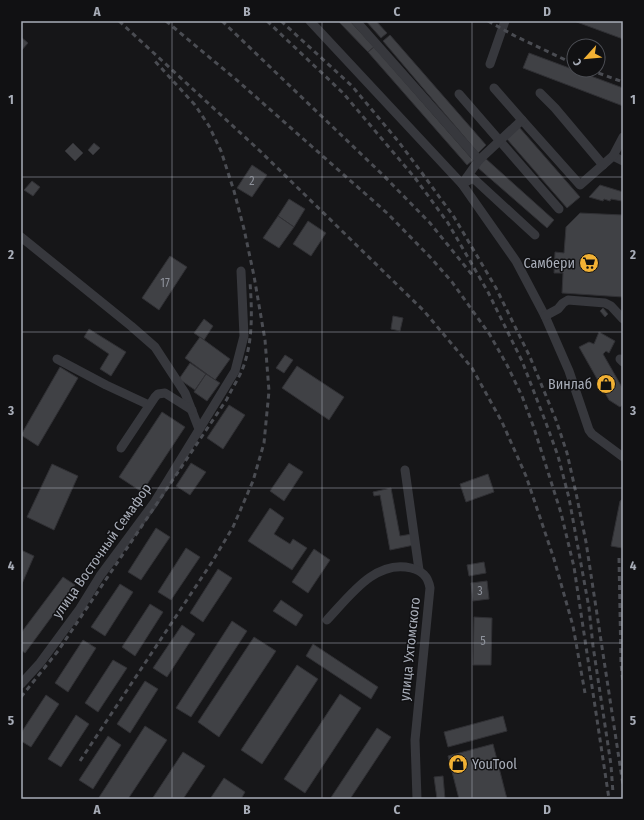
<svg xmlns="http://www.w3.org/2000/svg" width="644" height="820" font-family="'Fira Sans Condensed',sans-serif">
  <rect width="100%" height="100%" fill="#161618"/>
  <g fill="#404145" stroke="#303034">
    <polygon points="338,21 350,21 374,47 368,52"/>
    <polygon points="366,21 376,21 387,33 381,38"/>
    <polygon points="574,21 623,21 623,39"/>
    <polygon points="390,35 486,145 478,153 383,41"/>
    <polygon points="21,37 28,43 21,51"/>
    <polygon points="374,47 473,160 467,165 368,52"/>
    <polygon points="529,53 623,88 623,106 523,68"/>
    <polygon points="519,127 580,197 567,208 506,138"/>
    <polygon points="73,143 83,153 75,161 65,151"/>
    <polygon points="94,143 100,148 93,155 88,150"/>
    <polygon points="485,158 554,220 547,228 477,167"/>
    <polygon points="252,165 267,175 252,197 237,188"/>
    <polygon points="32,181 40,187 33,196 24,190"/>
    <polygon points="600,185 623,192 622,201 611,199 610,201 604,199 603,201 589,197"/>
    <polygon points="289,199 305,209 294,227 278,216"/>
    <polygon points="580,213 623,215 623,297 562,293 563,273 554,273 555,252 564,253 566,227"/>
    <polygon points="278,216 294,227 279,248 263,238"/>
    <polygon points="308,221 326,233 311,256 293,244"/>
    <polygon points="170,256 187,267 159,310 142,298"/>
    <polygon points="603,308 608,314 605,317 600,311"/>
    <polygon points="393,316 403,318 400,331 391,329"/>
    <polygon points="204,319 213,326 204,340 194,333"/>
    <polygon points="89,329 126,352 111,376 100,369 109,354 84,337"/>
    <polygon points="599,332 615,341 609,353 606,351 603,354 623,389 623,406 622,405 620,407 609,400 579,347 589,342 594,344"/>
    <polygon points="200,337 230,359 215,380 185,358"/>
    <polygon points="285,355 293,360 284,373 276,368"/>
    <polygon points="190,363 206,374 195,390 179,379"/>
    <polygon points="297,366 344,397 329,420 282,388"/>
    <polygon points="60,367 78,378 38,446 21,435"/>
    <polygon points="206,374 220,383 207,401 194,392"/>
    <polygon points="229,405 245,415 223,449 207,438"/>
    <polygon points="162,412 185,427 142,492 119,477"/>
    <polygon points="191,463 206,472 190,495 176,486"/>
    <polygon points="289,463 303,472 284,501 270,491"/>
    <polygon points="52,464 78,476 54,530 27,517"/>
    <polygon points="488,474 494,492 466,502 460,484"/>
    <polygon points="391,488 400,536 412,534 414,545 390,550 380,495 374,496 373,492"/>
    <polygon points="623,499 623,542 622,548 611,546 620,501"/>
    <polygon points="270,508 284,518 274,534 290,544 293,539 307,548 292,570 248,541"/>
    <polygon points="156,528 170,537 141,580 128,572"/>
    <polygon points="186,548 200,557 171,600 158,592"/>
    <polygon points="314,549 330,560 308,593 292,582"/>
    <polygon points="21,550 34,556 21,586"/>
    <polygon points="484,562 486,573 469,576 467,565"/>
    <polygon points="218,569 232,578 203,622 190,613"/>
    <polygon points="63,577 75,585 25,653 21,650 21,633"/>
    <polygon points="487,581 489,599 473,601 471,583"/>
    <polygon points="120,584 133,592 105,636 91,627"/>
    <polygon points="281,600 303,615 296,626 273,611"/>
    <polygon points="150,604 163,612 135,656 122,647"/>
    <polygon points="474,617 492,618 491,665 473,665"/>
    <polygon points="232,621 247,631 191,717 176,708"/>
    <polygon points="182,625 195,634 167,677 153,668"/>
    <polygon points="254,637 276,651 219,737 198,722"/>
    <polygon points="83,640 96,648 68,692 55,683"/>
    <polygon points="313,644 378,687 371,699 306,656"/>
    <polygon points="113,660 127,668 98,712 85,703"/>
    <polygon points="297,665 318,679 262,764 241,750"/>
    <polygon points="145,681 158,689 130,733 117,724"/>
    <polygon points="340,694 361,708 305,793 284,779"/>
    <polygon points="46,695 59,704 31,747 21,741 21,733"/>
    <polygon points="76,715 89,724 61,767 48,759"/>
    <polygon points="503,716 507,731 448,747 444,732"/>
    <polygon points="145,726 167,740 128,799 98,799"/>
    <polygon points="377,728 391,737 350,799 330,799"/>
    <polygon points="108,736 121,745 93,789 79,780"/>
    <polygon points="493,744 507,799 459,799 448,756"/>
    <polygon points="183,752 205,766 183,799 152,799"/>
    <polygon points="443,776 445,799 437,799 434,777"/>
    <polygon points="224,778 245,792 241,799 210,799"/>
  </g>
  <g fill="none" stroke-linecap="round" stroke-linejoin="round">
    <g stroke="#37383d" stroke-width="9">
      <polyline points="310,21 462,184 473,178 535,235"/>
      <polyline points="356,21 479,160 462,184 516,261 545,316 569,371 589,430 592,434 623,457"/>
      <polyline points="490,64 505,21"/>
      <polyline points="540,93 555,108 603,165"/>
      <polyline points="459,94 559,209"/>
      <polyline points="522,120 580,185 613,156 623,161"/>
      <polyline points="613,156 623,137"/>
      <polyline points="479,160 522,120 494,88"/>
      <polyline points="21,237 131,326 155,347 185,393 199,429"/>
      <polyline points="545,316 558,309 563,303 568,300 605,303 611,306 623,319"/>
      <polyline points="57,359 106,385 149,405"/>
      <polyline points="620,359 623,362"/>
      <polyline points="121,448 155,397 158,394 165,393 192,410"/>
      <polyline points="405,470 419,570"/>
      <path d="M327,620C349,597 375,559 411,568C422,571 428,576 430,588L415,740L417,799"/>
      <polyline points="21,684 40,663 79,610 100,576 154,503 235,371 244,336 241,271"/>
    </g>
    <g stroke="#4a4c52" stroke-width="3" stroke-dasharray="5 4" stroke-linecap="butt">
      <polyline points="119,21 260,151 424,311 472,368 502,422 526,476 554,559 573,626 585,693"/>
      <polyline points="166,21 239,82 387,213 430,257 452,282 490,335 507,365 522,396 534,428 561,513 574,567 609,799"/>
      <polyline points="222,21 383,175 430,223 473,276"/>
      <polyline points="267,21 343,93 415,178 448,223 488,292 522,361 546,423 558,456 569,498 589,608 593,646 611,765 613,793"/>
      <polyline points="281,21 352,86 398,141 422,173 454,217 496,288 530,357 556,420 567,453 576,493 586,542 623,785"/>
      <polyline points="488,21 515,36 574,64"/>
      <polyline points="590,70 623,82"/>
      <polyline points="619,558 621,663 623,684"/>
      <path d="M21,697L58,651L227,399C232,388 240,377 244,365C253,339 252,310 250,282"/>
      <polyline points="80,761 212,562 233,527 253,481 264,443 269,391 265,340 254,276 244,229 234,191 221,151 209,126 195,105 153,59"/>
      <polyline points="596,798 596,799"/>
    </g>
  </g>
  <path fill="none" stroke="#a8adb8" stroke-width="1" stroke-opacity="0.55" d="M172,21V799M322,21V799M472,21V799M21,177H623M21,332H623M21,488H623M21,643H623"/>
  <defs>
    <symbol id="supermarket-disc" viewBox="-11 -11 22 22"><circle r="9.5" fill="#f2b134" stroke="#111113"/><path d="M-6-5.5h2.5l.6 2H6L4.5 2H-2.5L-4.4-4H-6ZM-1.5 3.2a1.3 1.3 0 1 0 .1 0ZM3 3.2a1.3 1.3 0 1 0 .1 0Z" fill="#111"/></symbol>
    <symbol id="shop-disc" viewBox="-11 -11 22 22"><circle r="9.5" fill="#f2b134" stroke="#111113"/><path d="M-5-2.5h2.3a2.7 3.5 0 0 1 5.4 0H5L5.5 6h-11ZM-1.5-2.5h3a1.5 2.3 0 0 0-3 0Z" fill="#111"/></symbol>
  </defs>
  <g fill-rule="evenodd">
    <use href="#supermarket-disc" x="578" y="252" width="22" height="22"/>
    <use href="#shop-disc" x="595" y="373" width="22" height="22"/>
    <use href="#shop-disc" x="447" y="753" width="22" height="22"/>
  </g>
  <g text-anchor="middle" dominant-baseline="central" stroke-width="3" stroke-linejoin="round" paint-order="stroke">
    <g font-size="12" fill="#8e929b">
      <text x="252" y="181">2</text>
      <text x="165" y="283">17</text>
      <text x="480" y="591">3</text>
      <text x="483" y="641">5</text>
    </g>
    <g font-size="14" fill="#a8adb8" stroke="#111113" text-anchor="end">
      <text x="575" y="263">Самбери</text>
      <text x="592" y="384">Винлаб</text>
      <text x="472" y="764" text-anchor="start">YouTool</text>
    </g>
    <g font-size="14" fill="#a8adb8" stroke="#111113">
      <text transform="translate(102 551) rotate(-55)">улица Восточный Семафор</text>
      <text transform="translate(410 649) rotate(-84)">улица Ухтомского</text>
    </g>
  </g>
  <rect width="644" height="820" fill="none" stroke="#111113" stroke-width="44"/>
  <g transform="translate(586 58) rotate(243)"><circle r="19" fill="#111113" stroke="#4d4f55"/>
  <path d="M0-3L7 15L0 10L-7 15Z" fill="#f2b134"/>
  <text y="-6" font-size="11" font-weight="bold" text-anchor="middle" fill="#a8adb8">С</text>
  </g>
  <rect x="22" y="22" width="600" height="776" fill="none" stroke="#a8adb8" stroke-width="1.5"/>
  <g font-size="13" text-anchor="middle" font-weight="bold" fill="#a8adb8">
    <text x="97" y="16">A</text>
    <text x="247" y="16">B</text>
    <text x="397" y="16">C</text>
    <text x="547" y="16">D</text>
    <text x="11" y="104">1</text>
    <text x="633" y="104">1</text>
    <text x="11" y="259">2</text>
    <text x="633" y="259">2</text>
    <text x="11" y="415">3</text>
    <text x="633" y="415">3</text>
    <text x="11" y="570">4</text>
    <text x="633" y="570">4</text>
    <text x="11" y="725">5</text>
    <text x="633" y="725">5</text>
    <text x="97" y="814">A</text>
    <text x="247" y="814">B</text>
    <text x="397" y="814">C</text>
    <text x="547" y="814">D</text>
  </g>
</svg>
